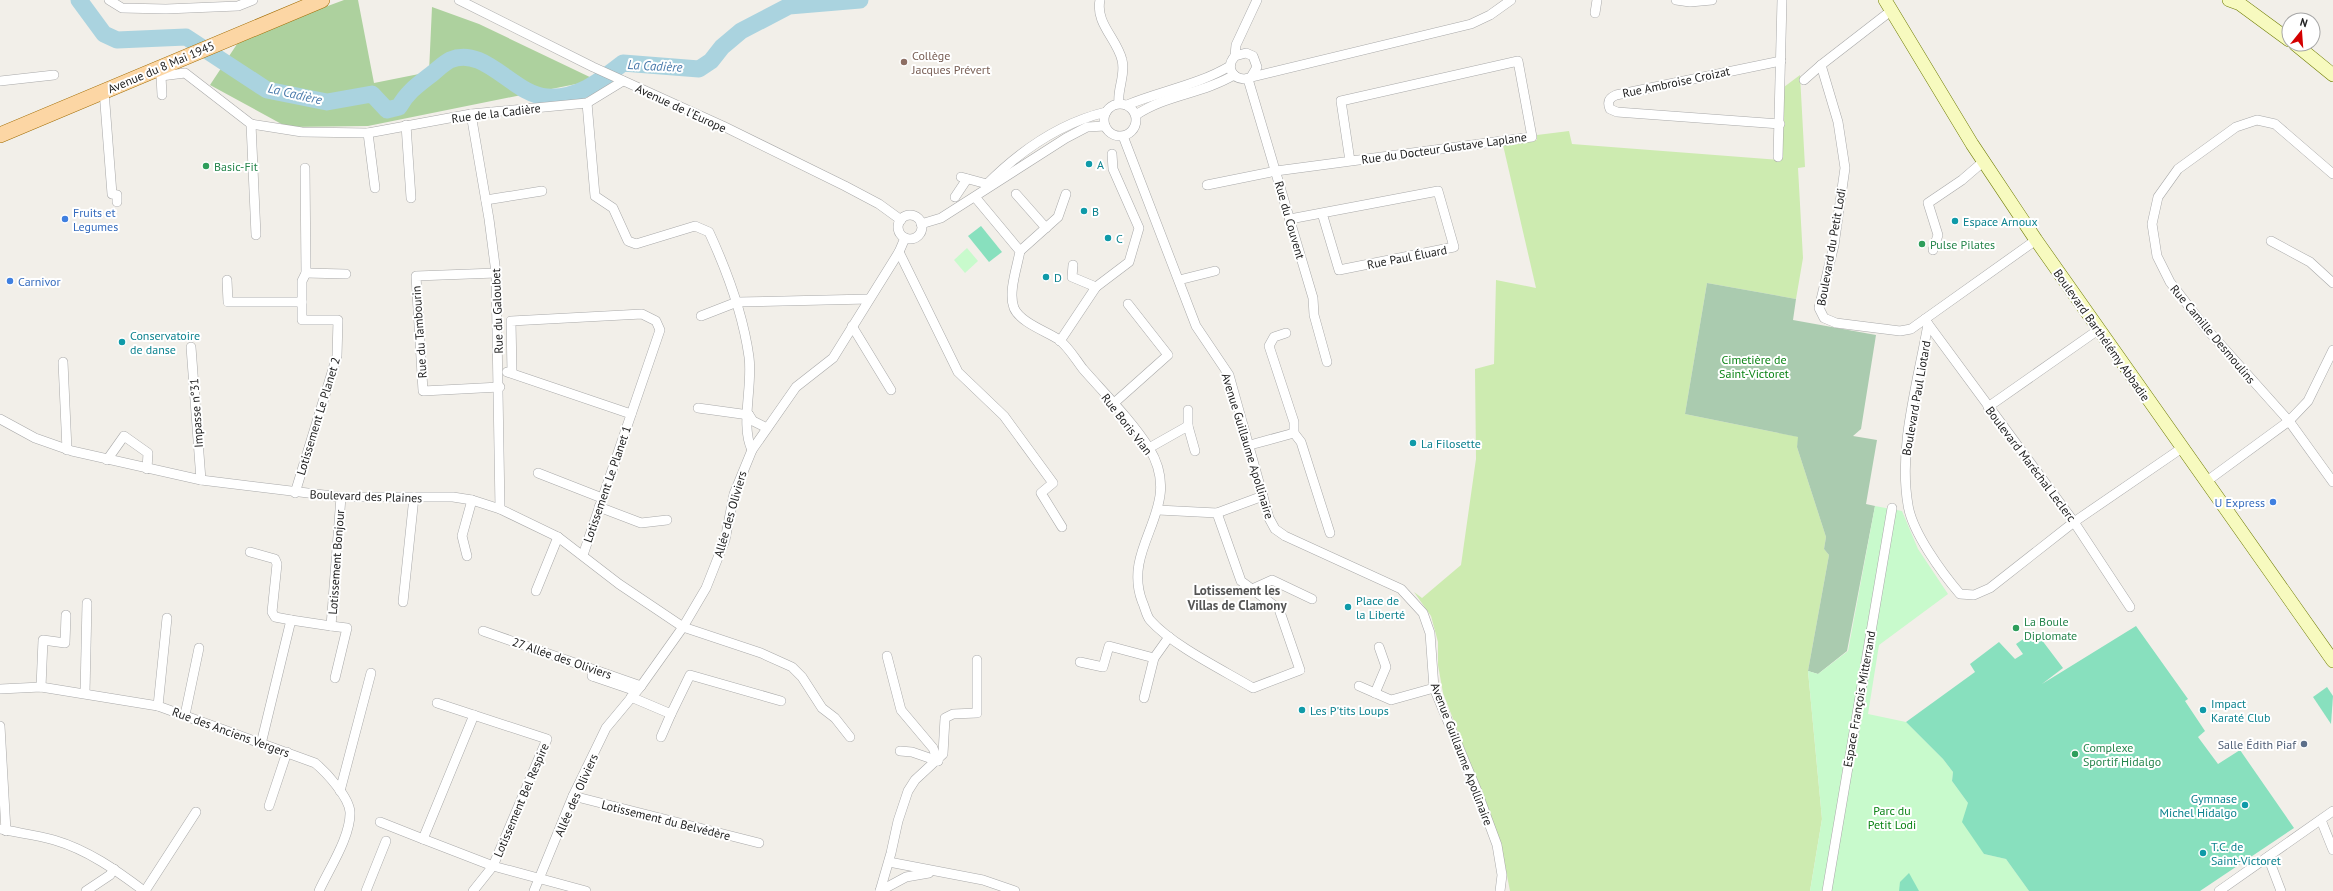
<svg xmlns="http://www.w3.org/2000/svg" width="2333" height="891" font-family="'PT Sans',sans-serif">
  <rect width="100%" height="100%" fill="#f2efe9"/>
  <polygon fill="#cdebb0" points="1800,75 1805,167 1798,168 1803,258 1796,299 1707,283 1685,414 1799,437 1797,447 1826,537 1824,549 1829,555 1808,671 1822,819 1810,891 1510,891 1500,840 1443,693 1438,665 1438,642 1431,616 1414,592 1422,598 1461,565 1476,459 1475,369 1494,364 1496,280 1536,288 1503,145 1537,140 1537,135 1569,131 1572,144 1781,160 1784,87"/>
  <polygon fill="#add19e" points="344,0 358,0 374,83 429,72 432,7 479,24 596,80 368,126 287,127 210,85 241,38"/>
  <polygon fill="#aacbaf" points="1707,283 1796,299 1793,320 1876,335 1861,429 1853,436 1877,440 1866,504 1875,506 1847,651 1818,674 1808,671 1829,555 1824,549 1826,537 1797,447 1798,437 1685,414"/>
  <g fill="#c8facc">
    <polygon points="967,248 978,261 965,273 954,260"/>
    <polygon points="1875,506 1902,511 1918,549 1948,594 1879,645 1868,714 1906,722 1943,759 1953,772 1952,781 1968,803 1984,854 2006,859 2029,891 1810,891 1822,819 1808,671 1818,674 1848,651"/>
  </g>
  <g fill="#88e0be">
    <polygon points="981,226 1002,252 989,262 968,236"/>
    <polygon points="2136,626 2188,699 2185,701 2205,731 2198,737 2218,764 2240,750 2294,828 2200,891 2029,891 2006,859 1984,854 1962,822 1968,803 1952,781 1953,772 1943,759 1906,722 1975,672 1970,664 1999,642 2015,659 2023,654 2016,644 2035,631 2063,668 2042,684"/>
    <polygon points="2327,687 2333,696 2331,724 2313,697"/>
    <polygon points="1909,873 1919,891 1899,891 1900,882"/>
  </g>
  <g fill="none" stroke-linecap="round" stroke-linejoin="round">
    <path stroke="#aad3df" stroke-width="17" d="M79,0L104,34L117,40L186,37L267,90L327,102L372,94L387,110L399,107C407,92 419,84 433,73C438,69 444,63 450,60C485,45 513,95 547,97C578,99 600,81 623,63L699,69L711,61L722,47L741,31L789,6L860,0"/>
    <defs>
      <g id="street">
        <polyline points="109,0 122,8 166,9 238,6 253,0"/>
        <polyline points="459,0 593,67 723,126 845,186 879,204 901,220"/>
        <path d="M1100,0C1095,23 1117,39 1122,60C1126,75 1117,89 1119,103"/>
        <polyline points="1676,0 1690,2 1712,0"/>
        <polyline points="1892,10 1821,65 1838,122 1845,168 1834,245 1819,308 1824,318 1836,323 1900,331 1911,329 1925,319"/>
        <polyline points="1595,13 1597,0"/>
        <polyline points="1235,56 1236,45 1257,0"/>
        <polyline points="157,71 161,76 162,95"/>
        <polyline points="161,76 185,73 251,124 302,132 368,133 471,114 587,103 623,81"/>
        <path d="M1251,77L1257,67L1253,56L1246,53L1235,56C1226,66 1231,78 1244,79L1471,24L1490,15L1511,0"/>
        <polyline points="1248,79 1313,298 1314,315 1327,362"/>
        <polyline points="1804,80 1821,65"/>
        <polyline points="0,81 54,75"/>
        <polyline points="104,91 112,194 117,195 117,202"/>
        <path d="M587,103L595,196L613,208L628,241L636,244L695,226L709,232C727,271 743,314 749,357C753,386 740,425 752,450"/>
        <circle cx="1120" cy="120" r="16"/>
        <path d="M1127,105C1161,91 1198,85 1230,66"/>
        <polyline points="471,114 489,219 496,273 500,509"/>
        <path d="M1136,115C1165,95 1202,94 1234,75"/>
        <polyline points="251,124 256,235"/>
        <path d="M1780,124L1617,112L1610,109C1607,102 1609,98 1616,95L1781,61"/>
        <polyline points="406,125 411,198"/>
        <polyline points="368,133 375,188"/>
        <polyline points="1123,136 1196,326 1229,375 1269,518 1275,529 1285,536 1401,589 1423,613 1430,633 1434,688 1477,791 1497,845 1502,875 1500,891"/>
        <polyline points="1778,157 1782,0"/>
        <polyline points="2333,174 2275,124 2257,120 2236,127 2178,169 2158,197 2152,224 2157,256 2170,282 2204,326 2289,421 2333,482"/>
        <polyline points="961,177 987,184"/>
        <path d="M987,184C1020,151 1060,123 1106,112"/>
        <polyline points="1207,185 1276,171 1532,137 1518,61 1341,101 1350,161"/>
        <polyline points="1016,194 1046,228"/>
        <polyline points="955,197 967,179"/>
        <path d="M975,197L1020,251C1017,268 1008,292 1014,308C1020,322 1045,331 1058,339C1068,346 1076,360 1083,369C1105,394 1132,421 1149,448C1186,508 1121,544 1142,601C1145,607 1146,615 1150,620C1173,646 1223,670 1253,688L1300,670L1279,609L1241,581L1217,513"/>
        <polyline points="486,200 542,191"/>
        <circle cx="910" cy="227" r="12"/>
        <polyline points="1290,219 1438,191 1454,247 1339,270 1322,213"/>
        <polyline points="921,224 941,218 1066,138 1087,127 1105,126"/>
        <path d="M2036,240L1925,319L1928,324C1918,382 1898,447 1908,505C1912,532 1942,573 1960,594L1974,595L1990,588L2074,522L2182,448"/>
        <polyline points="2271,241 2310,262 2333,283"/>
        <polyline points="1933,250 1938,235 1928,203 1962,180 1984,161"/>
        <polyline points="1020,251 1058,217 1066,194"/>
        <polyline points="899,252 958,372 1004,416 1053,483 1041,493 1062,527"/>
        <polyline points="1073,265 1072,277 1096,287"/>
        <polyline points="306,273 346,274"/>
        <polyline points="496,273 416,276 423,391 500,387"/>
        <polyline points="227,280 228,302 302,302"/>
        <polyline points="1179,280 1215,271"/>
        <polyline points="701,316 737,302 869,299"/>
        <polyline points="1928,324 2074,522 2130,607"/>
        <polyline points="852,326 891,390"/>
        <polyline points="1286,333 1274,337 1269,346 1294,422 1294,433 1301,442 1330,533"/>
        <polyline points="1060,341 1096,287 1129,262 1139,228 1113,169 1112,154"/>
        <polyline points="191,347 201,480"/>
        <polyline points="63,362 67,450"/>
        <polyline points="507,372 631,414"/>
        <polyline points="512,373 511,321 642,314 656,321 660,330 583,555"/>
        <polyline points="1113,404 1168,355 1128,304"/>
        <polyline points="1988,407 2098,330"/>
        <polyline points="698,408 749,415"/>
        <polyline points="1188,410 1188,426"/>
        <polyline points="749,415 753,421 767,428"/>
        <polyline points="0,419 35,438 72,451 201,480 341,497 453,497 472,500 500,509 558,537 619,584 683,627 761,653 792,667 802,677 822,708 835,718 850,737"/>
        <polyline points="1250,445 1294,433"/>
        <polyline points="1149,448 1188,426 1195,451"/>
        <polyline points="107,460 124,436 148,453 147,469"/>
        <polyline points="538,473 602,498"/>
        <polyline points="2207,481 2289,421 2308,401 2333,350"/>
        <polyline points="295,493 337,356 338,320 302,320 302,281 306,273 305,168"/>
        <polyline points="599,507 641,523 667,520"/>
        <polyline points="1158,510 1217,513 1263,496"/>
        <polyline points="250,552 275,559 277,564 272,612 275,617 291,620"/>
        <polyline points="467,556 462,536 472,500"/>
        <polyline points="1252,589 1272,580 1312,599"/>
        <polyline points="536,591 558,537"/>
        <polyline points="403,602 414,497"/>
        <polyline points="331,626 347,628 335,678"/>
        <polyline points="483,631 641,686"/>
        <polyline points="887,656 901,710 933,748 938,761"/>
        <polyline points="1080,662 1103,667 1109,646 1154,658"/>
        <polyline points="592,676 636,691"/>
        <polyline points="1359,686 1391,700 1434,688"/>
        <polyline points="41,687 43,640 65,643 66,615"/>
        <path d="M0,689L41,687L158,706L315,763C326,772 349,797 350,812C351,836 329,869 319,891"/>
        <polyline points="85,693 87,603"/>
        <polyline points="1375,693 1386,667 1379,647"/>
        <polyline points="631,697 671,714 690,675 781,701"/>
        <polyline points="1144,698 1154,658 1169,637"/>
        <polyline points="437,703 547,739 493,866 473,891"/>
        <polyline points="158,706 167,618"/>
        <polyline points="185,715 199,648"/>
        <polyline points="474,715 423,839 493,866 586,891"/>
        <polyline points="0,726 6,831"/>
        <polyline points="661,737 671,714"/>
        <polyline points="261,744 291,620 331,626 341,497"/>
        <polyline points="900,751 912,752 938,761"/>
        <polyline points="340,791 371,673"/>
        <polyline points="573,796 759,843"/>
        <polyline points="269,806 287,752"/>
        <polyline points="2321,820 2333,850"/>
        <polyline points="380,822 423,839"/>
        <path d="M0,829C18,833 37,835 54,840C88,850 116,870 144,891"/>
        <polyline points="2268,857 2281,891"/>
        <polyline points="889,862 983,880 1015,891"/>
        <polyline points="86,891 110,875 114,869"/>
        <polyline points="145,891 196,812"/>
        <polyline points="366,891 386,841"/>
        <polyline points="534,891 573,796 606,728 641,686 683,627 706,588 725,540 734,494 752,450 796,387 833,358 899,252 905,238"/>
        <polyline points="880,891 891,853 898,821 908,791 915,780 943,754 945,718 953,714 977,713 977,660"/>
        <polyline points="880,891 906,877 929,873"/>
        <polyline points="1827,891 1892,508"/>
        <polyline points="2219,891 2333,811"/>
      </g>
      <g id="secondary">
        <polyline points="1885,0 1972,144 2036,240 2333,661"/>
        <polyline points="2229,0 2240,4 2289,40"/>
        <polyline points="2295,44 2333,75"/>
      </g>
      <polyline id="primary" points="0,135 322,0"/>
    </defs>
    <use href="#street" stroke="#a9a9a9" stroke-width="10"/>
    <use href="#secondary" stroke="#707d05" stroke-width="14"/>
    <use href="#primary" stroke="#a06b00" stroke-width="16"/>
    <use href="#street" stroke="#fff" stroke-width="9"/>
    <use href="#secondary" stroke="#f7fabf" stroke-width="13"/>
    <use href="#primary" stroke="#fcd6a4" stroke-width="15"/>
  </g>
  <circle fill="#8d6e63" stroke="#fff" stroke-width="1.5" cx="904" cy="62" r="4"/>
  <g fill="#0f9aa8" stroke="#fff" stroke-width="1.5">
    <circle cx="1089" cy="164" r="4"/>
    <circle cx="1084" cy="211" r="4"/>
    <circle cx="1955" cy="221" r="4"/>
    <circle cx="1108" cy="238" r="4"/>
    <circle cx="1046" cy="277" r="4"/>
    <circle cx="122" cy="342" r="4"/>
    <circle cx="1413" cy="443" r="4"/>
    <circle cx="1348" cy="607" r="4"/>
    <circle cx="1302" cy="710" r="4"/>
    <circle cx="2203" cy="710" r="4"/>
    <circle cx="2245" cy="805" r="4"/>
    <circle cx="2203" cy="853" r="4"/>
  </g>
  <g fill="#2e9e5b" stroke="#fff" stroke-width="1.5">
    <circle cx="206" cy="166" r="4"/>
    <circle cx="1922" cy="244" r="4"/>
    <circle cx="2016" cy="628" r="4"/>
    <circle cx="2075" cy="754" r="4"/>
  </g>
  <g fill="#3f7fe0" stroke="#fff" stroke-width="1.5">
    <circle cx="65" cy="219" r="4"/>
    <circle cx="10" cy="281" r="4"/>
    <circle cx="2273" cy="502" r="4"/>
  </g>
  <circle fill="#5c6f8a" stroke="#fff" stroke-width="1.5" cx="2304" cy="744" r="4"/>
  <g text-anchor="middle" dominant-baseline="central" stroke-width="4" stroke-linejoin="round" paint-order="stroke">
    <g font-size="12" fill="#785e54" stroke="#fff" text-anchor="start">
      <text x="912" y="55">Collège<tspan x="912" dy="14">Jacques Prévert</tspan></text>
    </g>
    <g font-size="12" fill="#222" stroke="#fff">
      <text transform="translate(161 67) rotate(-23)">Avenue du 8 Mai 1945</text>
      <text transform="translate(1676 82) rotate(-12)">Rue Ambroise Croizat</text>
      <text transform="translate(681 108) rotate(25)">Avenue de l'Europe</text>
      <text transform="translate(496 113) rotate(-7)">Rue de la Cadière</text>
      <text transform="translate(1444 148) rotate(-8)">Rue du Docteur Gustave Laplane</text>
      <text transform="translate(1290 220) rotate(74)">Rue du Couvent</text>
      <text transform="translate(1831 247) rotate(-80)">Boulevard du Petit Lodi</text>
      <text transform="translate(1407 257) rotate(-11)">Rue Paul Éluard</text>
      <text transform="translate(497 311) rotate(-92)">Rue du Galoubet</text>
      <text transform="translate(419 332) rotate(-94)">Rue du Tambourin</text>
      <text transform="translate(2213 334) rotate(50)">Rue Camille Desmoulins</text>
      <text transform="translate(2102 335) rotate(55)">Boulevard Barthélémy Abbadie</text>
      <text transform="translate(1916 398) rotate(-80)">Boulevard Paul Liotard</text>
      <text transform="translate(196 413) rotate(-94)">Impasse n°31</text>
      <text transform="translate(318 416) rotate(-73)">Lotissement Le Planet 2</text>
      <text transform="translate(1127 424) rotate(52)">Rue Boris Vian</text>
      <text transform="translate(1248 446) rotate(73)">Avenue Guillaume Apollinaire</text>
      <text transform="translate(2031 464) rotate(53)">Boulevard Maréchal Leclerc</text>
      <text transform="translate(607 484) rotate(-71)">Lotissement Le Planet 1</text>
      <text transform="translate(366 496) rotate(2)">Boulevard des Plaines</text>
      <text transform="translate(730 514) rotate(-74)">Allée des Oliviers</text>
      <text transform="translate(336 562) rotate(-86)">Lotissement Bonjour</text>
      <text transform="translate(562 658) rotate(19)">27 Allée des Oliviers</text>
      <text transform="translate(1859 699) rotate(-80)">Espace François Mitterrand</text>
      <text transform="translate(231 732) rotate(20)">Rue des Anciens Vergers</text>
      <text transform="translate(1462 754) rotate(69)">Avenue Guillaume Apollinaire</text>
      <text transform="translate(576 795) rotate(-66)">Allée des Oliviers</text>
      <text transform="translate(521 800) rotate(-67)">Lotissement Bel Respire</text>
      <text transform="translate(666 820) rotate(14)">Lotissement du Belvédère</text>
    </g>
    <g font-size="12" fill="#0d838f" stroke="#fff" text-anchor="start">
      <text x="1097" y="164">A</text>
      <text x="1092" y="211">B</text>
      <text x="1963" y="221">Espace Arnoux</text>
      <text x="1116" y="238">C</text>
      <text x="1054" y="277">D</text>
      <text x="130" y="335">Conservatoire<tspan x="130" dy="14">de danse</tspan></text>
      <text x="1421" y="443">La Filosette</text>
      <text x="1356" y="600">Place de<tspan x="1356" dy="14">la Liberté</tspan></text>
      <text x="2211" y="703">Impact<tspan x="2211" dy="14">Karaté Club</tspan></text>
      <text x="1310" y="710">Les P'tits Loups</text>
      <text x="2237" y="798" text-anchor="end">Gymnase<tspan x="2237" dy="14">Michel Hidalgo</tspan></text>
      <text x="2211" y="846">T.C. de<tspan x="2211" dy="14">Saint-Victoret</tspan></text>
    </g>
    <g font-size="12" fill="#27864d" stroke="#fff" text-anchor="start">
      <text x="214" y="166">Basic-Fit</text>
      <text x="1930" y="244">Pulse Pilates</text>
      <text x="2024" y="621">La Boule<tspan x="2024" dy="14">Diplomate</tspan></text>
      <text x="2083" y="747">Complexe<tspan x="2083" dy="14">Sportif Hidalgo</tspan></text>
    </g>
    <g font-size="12" fill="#366cbe" stroke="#fff" text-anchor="start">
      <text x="73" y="212">Fruits et<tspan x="73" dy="14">Legumes</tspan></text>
      <text x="18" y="281">Carnivor</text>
      <text x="2265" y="502" text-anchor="end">U Express</text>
    </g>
    <g font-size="12" fill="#0c8416" stroke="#fff">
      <text x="1754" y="359">Cimetière de<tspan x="1754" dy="14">Saint-Victoret</tspan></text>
      <text x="1892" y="810">Parc du<tspan x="1892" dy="14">Petit Lodi</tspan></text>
    </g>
    <g font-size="12" fill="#4e5e75" stroke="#fff" text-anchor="end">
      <text x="2296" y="744">Salle Édith Piaf</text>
    </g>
    <g font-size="13" font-style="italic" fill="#4a7aab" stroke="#fff">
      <text transform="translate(655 66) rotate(3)">La Cadière</text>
      <text transform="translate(295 94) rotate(13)">La Cadière</text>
    </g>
    <g font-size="13" font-weight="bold" fill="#555" stroke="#fff">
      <text x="1237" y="590">Lotissement les<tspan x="1237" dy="15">Villas de Clamony</tspan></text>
    </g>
  </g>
  <g transform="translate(2301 32) rotate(17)"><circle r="19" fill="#ffffff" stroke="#a7a7a7"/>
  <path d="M0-3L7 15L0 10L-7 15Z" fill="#d40000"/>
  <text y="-6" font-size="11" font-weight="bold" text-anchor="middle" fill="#222222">N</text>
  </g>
</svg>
